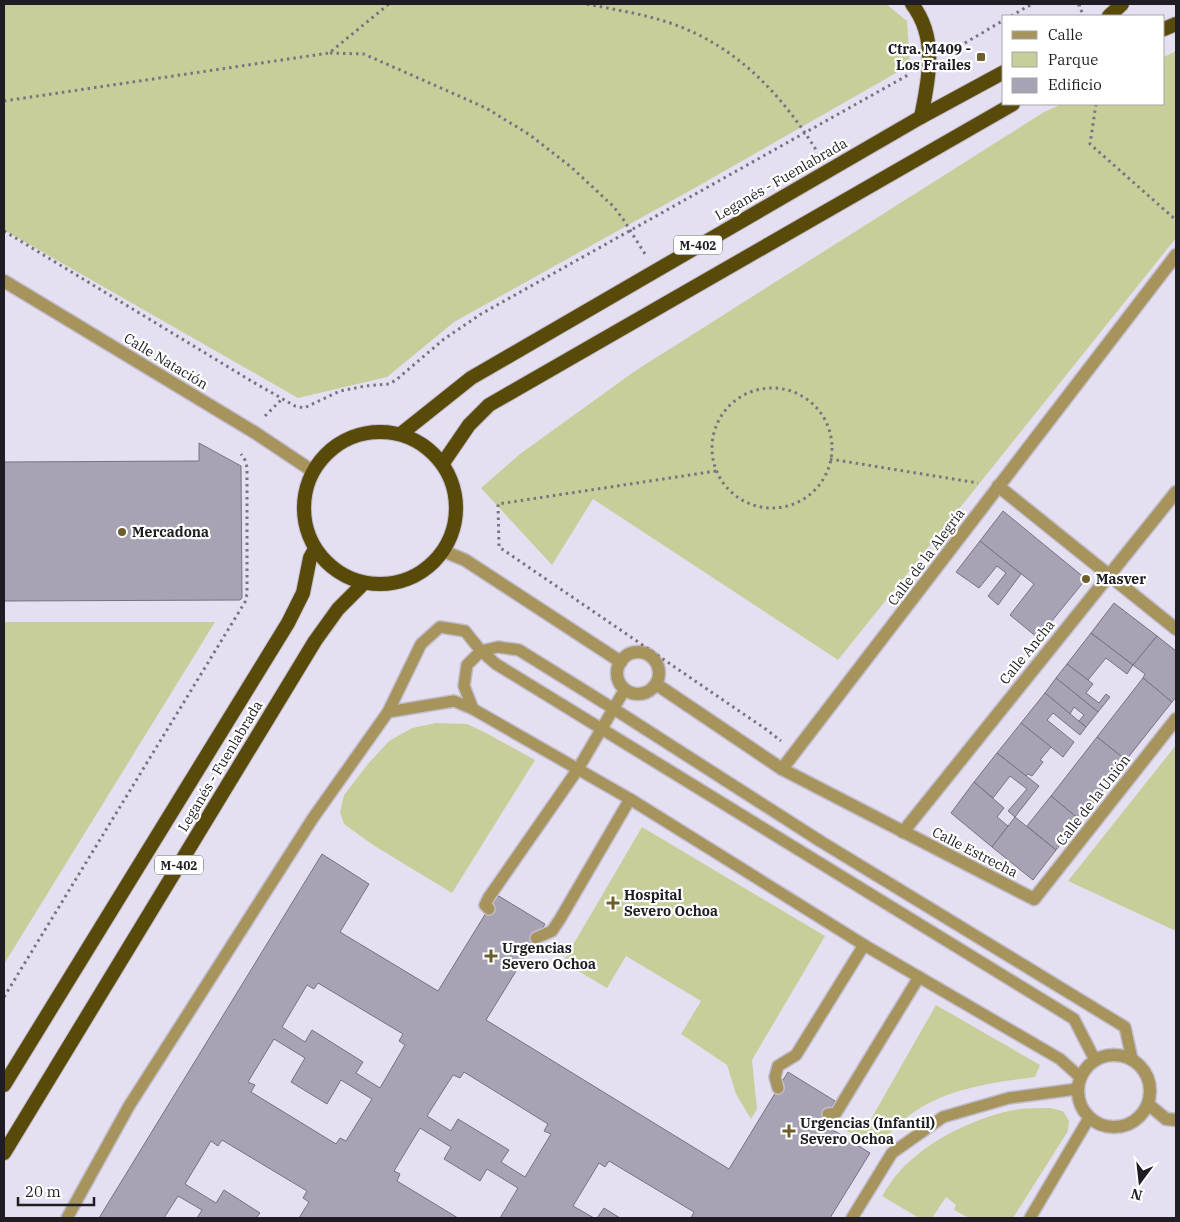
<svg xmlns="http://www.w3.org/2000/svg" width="1180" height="1222" font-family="'IBM Plex Serif',serif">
  <rect width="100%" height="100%" fill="#e4e0f2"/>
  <g fill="#c7ce9a">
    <polygon points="4,4 886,4 907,21 910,65 700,185 454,322 387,377 298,398 4,230"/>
    <polygon points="1176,51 1176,238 838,660 593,499 552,565 481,488 520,454 635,371 1044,112 1062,104 1164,104 1164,57"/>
    <polygon points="4,622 215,622 4,964"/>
    <polygon points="436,723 467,724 486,733 535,760 452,893 373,845 344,824 340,812 344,795 368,764 389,741 412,728"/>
    <polygon points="1176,745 1176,931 1068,881"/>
    <polygon points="642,827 825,936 752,1060 757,1109 751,1119 736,1094 727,1065 681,1034 701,1001 626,956 607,988 563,962"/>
    <path d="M936,1005L1040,1065L1035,1077C991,1083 947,1088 910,1115C898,1124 887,1137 875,1146L843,1129L871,1119Z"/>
    <path d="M1050,1108L1063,1111L1069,1121L1068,1131L1013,1218H969L954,1210L956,1205L946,1197L932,1218H919L882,1196C887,1188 893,1178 900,1171C926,1141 979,1115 1019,1109C1029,1108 1040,1108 1050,1108Z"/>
  </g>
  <g fill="#a7a3b4" stroke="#767282" fill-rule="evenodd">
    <polygon points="199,443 241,466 242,598 240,600 4,601 4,462 199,461"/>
    <polygon points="1003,511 1086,579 1038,638 1010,615 1034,584 980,541"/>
    <polygon points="980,541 1021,574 998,605 988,596 1006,573 997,566 979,588 956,572"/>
    <polygon points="1114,603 1157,636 1133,665 1091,633"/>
    <polygon points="1091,633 1133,665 1127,674 1106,658 1088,680 1067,664"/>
    <polygon points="1157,636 1176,651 1176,697 1172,702 1143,678 1145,674 1133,665"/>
    <polygon points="1067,664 1093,684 1086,693 1099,703 1106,694 1110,697 1098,712 1056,678"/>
    <polygon points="1056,678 1098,712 1086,727 1079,721 1084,715 1074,707 1070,714 1045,693"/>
    <polygon points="1143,678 1172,702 1126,760 1097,737"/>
    <polygon points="1045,693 1086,727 1080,735 1053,713 1047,720 1074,742 1063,757 1021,723"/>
    <polygon points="1021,723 1051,747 1040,760 1043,762 1032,776 1028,774 1026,776 997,753"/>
    <polygon points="1097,737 1126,760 1080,820 1051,796"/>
    <polygon points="997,753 1039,786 1015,817 1008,811 1027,789 1010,776 993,798 974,782"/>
    <polygon points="974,782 1004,808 997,817 1008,826 992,847 951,813"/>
    <polygon points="1051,796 1080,820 1056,850 1027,826"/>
    <polygon points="1015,817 1056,850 1033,880 992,847"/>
    <path d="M322,854L369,884L340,932L438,991L497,895L545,924L486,1020L729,1169L788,1072L835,1101L822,1123L870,1153L830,1218H691L694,1212L609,1161L605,1167L599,1163L573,1206L594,1218H500L518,1188L487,1169L480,1181L444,1159L451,1147L420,1128L394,1171L400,1174L397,1181L458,1218H299L309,1202L303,1198L307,1191L222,1140L218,1146L211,1141L185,1184L216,1203L224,1190L260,1213L256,1218H197L202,1210L178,1196L164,1218H99ZM318,983L403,1034L399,1041L405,1045L380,1088L356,1073L363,1062L312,1030L305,1042L282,1027L307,985L314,989ZM274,1039L305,1058L291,1082L327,1104L341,1080L372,1099L346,1141L340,1138L336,1144L251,1092L255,1085L248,1082ZM464,1072L548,1124L544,1131L551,1134L525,1177L501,1162L509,1150L458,1119L451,1131L427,1116L453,1075L460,1078Z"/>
    <polygon points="604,1208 620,1218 597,1218"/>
  </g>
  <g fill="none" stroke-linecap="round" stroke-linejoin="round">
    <defs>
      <g id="service">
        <polyline points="473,709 464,686 467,665 481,651 498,647 519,650 614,709 820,841 1125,1027 1132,1059"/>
        <polyline points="388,712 454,701 473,709 630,799 864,945 1060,1059 1080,1077"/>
        <polyline points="489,909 485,905 489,897 578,769 625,689"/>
        <polyline points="536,938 552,931 560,919 630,799"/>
        <polyline points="778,1088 775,1077 778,1066 796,1055 864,945"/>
        <polyline points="828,1114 836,1113 919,977"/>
        <polyline points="67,1218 129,1106 313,818 388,712 421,644 440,627 465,631 481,651 496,664 1074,1019 1095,1060"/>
        <polyline points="852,1218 892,1153 943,1117 1009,1098 1077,1089"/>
        <polyline points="1030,1218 1089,1118"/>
      </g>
      <g id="minor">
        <polyline points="1176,255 782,769 1034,899 1176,719"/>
        <polyline points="4,281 254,432 311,470"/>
        <polyline points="998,486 1176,629"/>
        <polyline points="443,551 465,560 621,662"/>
        <circle cx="638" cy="673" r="21"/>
        <polyline points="656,684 782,769"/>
        <polyline points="903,832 1176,492"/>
        <circle cx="1114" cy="1091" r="36"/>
        <polyline points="1148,1104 1166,1119 1176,1120"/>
      </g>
      <g id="trunk">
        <path d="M912,4C938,38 929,78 921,117"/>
        <polyline points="1109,16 1122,4"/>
        <polyline points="1164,29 1176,24"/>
        <circle cx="380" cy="508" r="76"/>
        <polyline points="402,433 471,378 921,117 1004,72"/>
        <polyline points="443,463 469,425 489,405 1013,104"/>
        <polyline points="4,1085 288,623 303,593 310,558 315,549"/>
        <polyline points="4,1153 315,641 338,609 364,583"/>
      </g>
    </defs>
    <use href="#service" stroke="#c1bdcd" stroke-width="14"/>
    <use href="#minor" stroke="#c1bdcd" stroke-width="15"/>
    <use href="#trunk" stroke="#c1bdcd" stroke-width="16"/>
    <g stroke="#787581" stroke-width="3" stroke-dasharray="2.5 4" stroke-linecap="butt">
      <path d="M587,4C616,10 645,14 673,24C738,47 783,96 818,153"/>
      <polyline points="1080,4 1079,6 1084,16"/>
      <polyline points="1011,16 1032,4"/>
      <polyline points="330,53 364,54 486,108 530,135 571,167 613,206 623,219 645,254"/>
      <polyline points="948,53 1004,20"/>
      <polyline points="4,101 329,53 389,4"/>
      <polyline points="1096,104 1090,144 1176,220"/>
      <polyline points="4,231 253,382 295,406 304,408 340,391 365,386 389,384 396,380 444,339 481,314 908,75"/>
      <circle cx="772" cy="448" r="60"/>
      <polyline points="265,416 282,399"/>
      <polyline points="830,459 978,483"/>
      <polyline points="716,471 498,504 499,547 767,730 781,741"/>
      <polyline points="4,997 245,602 247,594 247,467 245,460 241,454"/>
    </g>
    <use href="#service" stroke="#a7945c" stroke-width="11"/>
    <use href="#minor" stroke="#a7945c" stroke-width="12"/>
    <use href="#trunk" stroke="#5a4a0a" stroke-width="14"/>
  </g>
  <g fill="#6e5e2c" stroke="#fff" stroke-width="2">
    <rect x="976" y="52" width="10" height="10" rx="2.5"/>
    <circle cx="122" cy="532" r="5"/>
    <circle cx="1086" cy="579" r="5"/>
    <path d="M610.5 895.5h5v5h5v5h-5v5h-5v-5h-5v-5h5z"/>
    <path d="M488.5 948.5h5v5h5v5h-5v5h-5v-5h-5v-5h5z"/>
    <path d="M786.5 1123.5h5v5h5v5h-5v5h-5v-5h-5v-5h5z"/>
  </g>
  <g text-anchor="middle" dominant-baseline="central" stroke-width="4.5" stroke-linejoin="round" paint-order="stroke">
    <g fill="#fff" stroke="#626165" stroke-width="1">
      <rect x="674" y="235.5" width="48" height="19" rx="4"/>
      <rect x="155" y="855.5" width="48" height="19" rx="4"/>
    </g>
    <g font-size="12" font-weight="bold" fill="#1f1d23">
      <text x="698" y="245">M-402</text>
      <text x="179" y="865">M-402</text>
    </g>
    <g font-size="14" font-weight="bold" fill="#1f1d23" stroke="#fff" text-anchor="start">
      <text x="971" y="49" text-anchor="end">Ctra. M409 -<tspan x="971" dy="16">Los Frailes</tspan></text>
      <text x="132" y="532">Mercadona</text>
      <text x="1096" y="579">Masver</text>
      <text x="624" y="895">Hospital<tspan x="624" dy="16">Severo Ochoa</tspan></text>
      <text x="502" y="948">Urgencias<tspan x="502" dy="16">Severo Ochoa</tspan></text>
      <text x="800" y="1123">Urgencias (Infantil)<tspan x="800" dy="16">Severo Ochoa</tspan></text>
    </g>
    <g font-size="14" fill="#1f1d23" stroke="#fff">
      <text transform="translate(781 179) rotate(-30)">Leganés - Fuenlabrada</text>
      <text transform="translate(166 361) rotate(31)">Calle Natación</text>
      <text transform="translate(926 557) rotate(-53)">Calle de la Alegría</text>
      <text transform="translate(1027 652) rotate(-51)">Calle Ancha</text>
      <text transform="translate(220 766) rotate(-59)">Leganés - Fuenlabrada</text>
      <text transform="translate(1093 800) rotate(-52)">Calle de la Unión</text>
      <text transform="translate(975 852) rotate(27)">Calle Estrecha</text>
    </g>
  </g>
  <rect width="1180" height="1222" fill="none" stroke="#1f1d23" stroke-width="10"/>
  <rect x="1002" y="15" width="162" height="90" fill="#ffffff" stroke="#a5a5a7"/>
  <rect x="1012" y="31" width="25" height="8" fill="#a7945c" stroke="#a5a5a7"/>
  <text x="1048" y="40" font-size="15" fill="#1f1d23">Calle</text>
  <rect x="1012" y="52" width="25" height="15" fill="#c7ce9a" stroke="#a5a5a7"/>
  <text x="1048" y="65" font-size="15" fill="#1f1d23">Parque</text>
  <rect x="1012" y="78" width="25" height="15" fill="#a7a3b4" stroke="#a5a5a7"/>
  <text x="1048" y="90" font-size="15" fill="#1f1d23">Edificio</text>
  <g transform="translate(1140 1182) rotate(195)" stroke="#ffffff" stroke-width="4" paint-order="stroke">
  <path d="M0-4L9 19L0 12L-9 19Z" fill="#1f1d23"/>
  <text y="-8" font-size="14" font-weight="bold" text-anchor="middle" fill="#1f1d23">N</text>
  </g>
  <path d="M18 1197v8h76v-8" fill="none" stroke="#1f1d23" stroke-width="2.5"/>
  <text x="25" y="1197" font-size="15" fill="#1f1d23" stroke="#ffffff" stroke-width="4" paint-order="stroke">20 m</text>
</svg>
